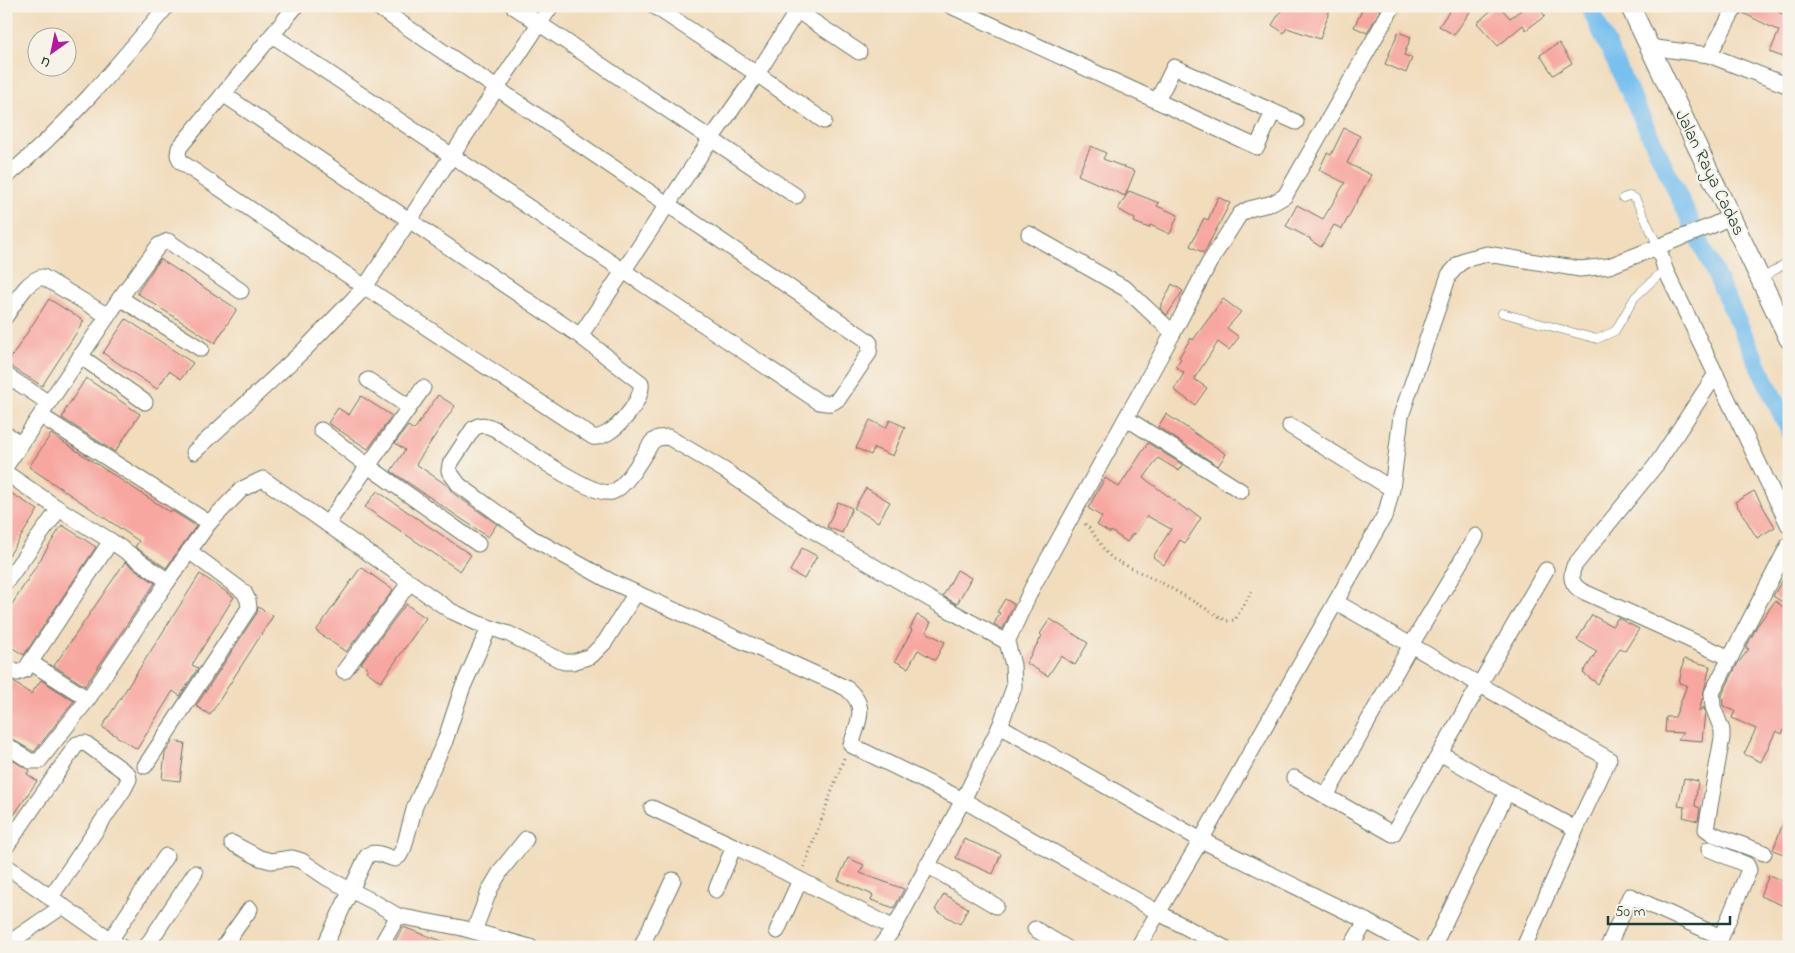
<svg xmlns="http://www.w3.org/2000/svg" width="1795" height="953" font-family="'Indie Flower',sans-serif">
  <rect width="100%" height="100%" fill="#f7f3e8"/>
  <filter id="ink" filterUnits="userSpaceOnUse"><feTurbulence type="fractalNoise" baseFrequency=".02" numOctaves="2"/><feDisplacementMap in="SourceGraphic" scale="10" xChannelSelector="R" yChannelSelector="G"/><feConvolveMatrix kernelMatrix="1 2 1 2 8 2 1 2 1" color-interpolation-filters="sRGB"/></filter>
  <filter id="wash" filterUnits="userSpaceOnUse"><feTurbulence type="fractalNoise" baseFrequency=".0096" numOctaves="4" result="noise"/><feDisplacementMap in="SourceGraphic" scale="20" xChannelSelector="R" yChannelSelector="G"/><feGaussianBlur stdDeviation="1.12" result="paint"/><feColorMatrix in="noise" values="0 0 0 0 0 0 0 0 0 0 0 0 0 0 0 0 0 1.4 0 .05"/><feComposite in="paint" operator="in"/></filter>
  <g filter="url(#wash)">
    <rect width="100%" height="100%" fill="#f1dcbc"/>
    <g fill="none" stroke-linecap="round" stroke-linejoin="round">
      <polyline stroke="#77c0f0" stroke-width="18" points="1589,6 1789,430"/>
    </g>
    <g id="blocks">
      <g fill="#f7a7a0">
        <polygon points="1284,6 1331,6 1320,39 1287,28 1284,33 1272,25"/>
        <polygon points="1364,6 1374,6 1380,10 1367,33 1354,27"/>
        <polygon points="1453,6 1474,6 1454,35 1439,26"/>
        <polygon points="1496,6 1499,6 1510,18 1527,6 1544,6 1540,9 1545,16 1526,30 1523,25 1498,46 1477,23"/>
        <polygon points="1745,6 1781,6 1778,12 1785,15 1789,7 1789,60 1770,52 1779,31 1743,13"/>
        <polygon points="1398,32 1411,37 1404,55 1412,58 1406,73 1385,64"/>
        <polygon points="1559,43 1572,63 1553,75 1540,55"/>
        <polygon points="1344,128 1360,136 1347,163 1371,175 1342,229 1334,225 1321,247 1310,240 1311,239 1286,226 1297,205 1323,219 1345,183 1319,170 1327,153 1331,155"/>
        <polygon points="1091,146 1106,153 1103,159 1135,171 1125,196 1078,175"/>
        <polygon points="1129,191 1159,203 1157,206 1178,215 1170,234 1150,225 1149,228 1134,222 1135,219 1118,209"/>
        <polygon points="1218,197 1230,203 1204,253 1190,246 1204,218 1208,220"/>
        <polygon points="160,259 237,309 215,343 137,293"/>
        <polygon points="1172,284 1183,291 1167,315 1160,308"/>
        <polygon points="49,299 84,321 42,386 7,364"/>
        <polygon points="1223,299 1241,312 1227,328 1239,337 1229,350 1218,342 1194,379 1207,388 1195,405 1174,390 1184,373 1175,366 1181,359 1179,357 1191,338 1193,340"/>
        <polygon points="126,319 193,363 181,379 169,371 157,389 103,353"/>
        <polygon points="86,378 140,414 115,452 62,418 65,413 64,412"/>
        <polygon points="438,395 455,406 416,464 448,486 453,493 497,524 488,537 391,471 405,450 395,443 408,426 414,430"/>
        <polygon points="361,396 392,416 368,449 328,423 338,408 349,415"/>
        <polygon points="1166,414 1226,454 1218,466 1158,427"/>
        <polygon points="870,420 886,428 890,420 905,427 893,456 874,448 871,455 856,448"/>
        <polygon points="51,434 170,512 171,510 196,526 166,568 135,547 139,541 29,467"/>
        <polygon points="1148,443 1183,465 1179,471 1158,458 1144,478 1188,511 1189,509 1201,518 1185,543 1180,540 1164,565 1153,557 1171,529 1147,516 1134,535 1133,533 1127,542 1111,531 1110,533 1097,525 1102,517 1088,508 1105,478 1119,487"/>
        <polygon points="866,488 890,502 878,522 854,508"/>
        <polygon points="6,490 38,510 6,560"/>
        <polygon points="377,491 471,555 460,571 365,507"/>
        <polygon points="1754,491 1775,527 1757,538 1735,502"/>
        <polygon points="838,502 852,508 842,533 827,527"/>
        <polygon points="62,525 96,547 24,655 6,644 6,614"/>
        <polygon points="802,548 817,556 804,579 790,571"/>
        <polygon points="125,562 155,583 85,686 54,666"/>
        <polygon points="361,567 393,590 346,652 316,631"/>
        <polygon points="1789,569 1789,606 1773,596"/>
        <polygon points="957,570 971,578 957,604 943,596"/>
        <polygon points="200,574 234,597 192,665 198,668 180,696 173,691 137,749 102,727"/>
        <polygon points="1005,599 1014,604 1003,629 994,624 1000,613 997,612"/>
        <polygon points="1775,601 1789,611 1789,719 1782,734 1776,731 1761,762 1744,754 1756,729 1732,718 1735,711 1723,706 1722,695 1738,663 1749,649 1746,648 1757,626"/>
        <polygon points="406,604 426,618 381,682 366,671 368,668 361,663"/>
        <polygon points="258,607 273,616 210,715 196,706 257,613"/>
        <polygon points="917,615 931,622 926,632 945,642 935,660 918,650 908,668 895,661 912,630 910,629"/>
        <polygon points="1592,615 1612,626 1618,618 1639,629 1625,651 1620,648 1598,684 1583,673 1597,651 1577,640"/>
        <polygon points="1050,619 1088,643 1075,665 1061,656 1048,676 1026,663 1042,636 1040,634"/>
        <polygon points="1684,659 1710,666 1699,712 1704,707 1705,712 1702,741 1678,739 1683,733 1665,732 1666,717 1675,717 1687,685 1679,683"/>
        <polygon points="6,677 31,694 41,680 74,701 34,752 6,736"/>
        <polygon points="173,741 185,743 180,781 162,779 165,753"/>
        <polygon points="6,756 29,770 27,774 37,781 14,815 6,809"/>
        <polygon points="1684,778 1698,781 1695,806 1700,808 1698,821 1683,817 1685,807 1678,806"/>
        <polygon points="1787,812 1789,812 1789,856 1773,850"/>
        <polygon points="964,839 1001,854 993,874 956,858"/>
        <polygon points="848,858 864,865 860,873 904,889 894,908 871,900 873,895 838,880"/>
        <polygon points="1769,875 1789,884 1789,908 1760,896"/>
        <polygon points="944,894 968,908 960,924 935,910"/>
        <polygon points="403,927 453,945 453,947 392,947"/>
      </g>
    </g>
  </g>
  <g filter="url(#ink)">
    <use href="#blocks" fill-opacity="0" stroke="#687564" stroke-width="1"/>
    <g fill="none" stroke-linecap="round" stroke-linejoin="round">
      <defs>
        <g id="service">
          <polyline points="1623,198 1629,196 1635,198 1658,246"/>
          <polyline points="1761,279 1789,261"/>
          <polyline points="1502,313 1597,339 1615,331 1635,297 1665,269"/>
        </g>
        <g id="minor">
          <polyline points="513,6 796,196"/>
          <polyline points="654,6 757,74 824,121"/>
          <polyline points="790,6 859,52"/>
          <polyline points="951,6 1257,147 1273,112"/>
          <path d="M272,35L819,402C828,404 832,404 839,398L869,353L870,343L867,340L376,6"/>
          <polyline points="1649,47 1709,55 1789,86"/>
          <polyline points="1709,55 1736,6"/>
          <path d="M223,94L580,336L641,383C644,401 611,440 593,437L365,287L181,162L178,155L179,148L296,6"/>
          <polyline points="1157,101 1174,67 1296,122"/>
          <path d="M6,177C67,126 116,67 167,6"/>
          <polyline points="1029,234 1126,289 1173,333"/>
          <polyline points="1658,246 1665,269 1789,526"/>
          <polyline points="120,298 201,349"/>
          <path d="M6,316C16,302 26,280 43,277L108,316"/>
          <polyline points="580,336 711,139 757,74 797,11"/>
          <polyline points="80,356 145,402"/>
          <path d="M1716,374L1656,465L1574,566C1570,576 1571,585 1582,591L1730,658"/>
          <polyline points="6,375 49,403"/>
          <polyline points="368,380 409,407"/>
          <polyline points="41,416 209,523 242,489 263,479 451,611 477,623 509,634 564,662 573,662 591,656 605,642 636,593"/>
          <polyline points="1126,418 1241,491"/>
          <polyline points="1290,426 1392,489"/>
          <polyline points="321,430 368,466 478,544"/>
          <polyline points="6,434 21,444"/>
          <polyline points="194,452 304,350 365,287 551,6"/>
          <polyline points="6,466 120,298 159,245 168,241 241,291"/>
          <polyline points="6,473 59,509 111,541"/>
          <polyline points="327,524 423,388"/>
          <polyline points="6,582 59,509"/>
          <polyline points="1336,602 1609,759 1576,829 1507,792 1433,947"/>
          <path d="M1007,642L940,605L807,527L724,470L668,437L658,438L652,442C644,454 626,488 612,492C591,498 515,442 495,429C486,425 481,423 473,429L450,464L449,471L459,485L532,538L610,581L846,688C869,706 858,722 851,745L963,800L1159,913L1223,947"/>
          <polyline points="30,662 88,699"/>
          <polyline points="6,666 17,673 25,670 111,541 168,581 209,523"/>
          <polyline points="344,671 410,582"/>
          <polyline points="1000,726 1201,840 1366,921 1413,947"/>
          <polyline points="6,745 30,761 39,761 88,699 168,581"/>
          <polyline points="145,766 249,608 248,600 244,592 189,551"/>
          <polyline points="1294,778 1393,834 1440,753"/>
          <polyline points="1507,792 1440,753 1546,570"/>
          <polyline points="1326,796 1411,645 1476,536"/>
          <polyline points="652,808 734,846 894,928"/>
          <polyline points="232,843 260,858 271,861 292,858 302,861 327,878 374,902 398,916 462,928 530,947"/>
          <polyline points="6,847 77,744 85,743 128,774 129,779 124,789 50,898"/>
          <polyline points="1709,849 1747,865 1749,870 1717,947"/>
          <polyline points="1764,853 1713,834 1706,829 1722,738 1722,730 1713,707 1712,693 1789,544"/>
          <polyline points="927,865 996,906"/>
          <polyline points="6,866 121,947"/>
          <polyline points="716,890 734,846"/>
          <polyline points="1035,929 1065,947"/>
          <polyline points="474,931 490,889 502,869 526,839"/>
          <polyline points="777,931 800,880"/>
          <polyline points="111,939 166,856"/>
          <polyline points="6,945 63,906"/>
          <polyline points="146,947 195,873"/>
          <polyline points="223,947 250,909"/>
          <path d="M324,947L367,856C374,849 386,857 395,859L399,856L404,847L415,806L445,741L462,689L489,628"/>
          <polyline points="380,947 398,916"/>
          <polyline points="641,947 673,880"/>
          <polyline points="880,947 894,928 963,800 1000,726 1014,687 1013,665 1007,642 1032,588 1173,333 1209,263 1240,214 1249,209 1273,203 1285,196 1393,6"/>
          <polyline points="1138,947 1201,840 1386,513 1392,489 1401,416 1449,275 1459,264 1467,259 1487,254 1580,269 1609,266 1711,226 1730,217"/>
          <polyline points="1351,947 1366,921"/>
          <polyline points="1524,947 1576,829"/>
          <polyline points="1608,947 1630,896 1721,937"/>
        </g>
        <polyline id="tertiary" points="1630,6 1789,339"/>
      </defs>
      <use href="#service" stroke="#687564" stroke-width="9"/>
      <use href="#minor" stroke="#687564" stroke-width="17"/>
      <use href="#tertiary" stroke="#687564" stroke-width="21"/>
      <g stroke="#687564" stroke-width="3" stroke-dasharray="1 4" stroke-linecap="butt">
        <path d="M1085,524C1096,534 1101,549 1113,559L1162,583L1227,621L1235,620L1253,589"/>
        <polyline points="804,867 844,758"/>
      </g>
      <use href="#service" stroke="#fff" stroke-width="8"/>
      <use href="#minor" stroke="#fff" stroke-width="15"/>
      <use href="#tertiary" stroke="#fff" stroke-width="19"/>
    </g>
  </g>
  <g text-anchor="middle" dominant-baseline="central" stroke-width="4.5" stroke-linejoin="round" paint-order="stroke">
    <g font-size="18" fill="#1f3d34" stroke="#f7f3e8">
      <text transform="translate(1709 173) rotate(64)">Jalan Raya Cadas</text>
    </g>
  </g>
  <rect width="1795" height="953" fill="none" stroke="#f7f3e8" stroke-width="25"/>
  <g transform="translate(52 52) rotate(213)"><circle r="24" fill="#f7f3e8" stroke="#a1aaa0"/>
  <path d="M0-4L9 19L0 12L-9 19Z" fill="#b5179e"/>
  <text y="-8" font-size="14" font-weight="bold" text-anchor="middle" fill="#1f3d34">U</text>
  </g>
  <path d="M1608 916v8h122v-8" fill="none" stroke="#1f3d34" stroke-width="2.5"/>
  <text x="1615" y="916" font-size="15" fill="#1f3d34" stroke="#f7f3e8" stroke-width="4" paint-order="stroke">50 m</text>
</svg>
